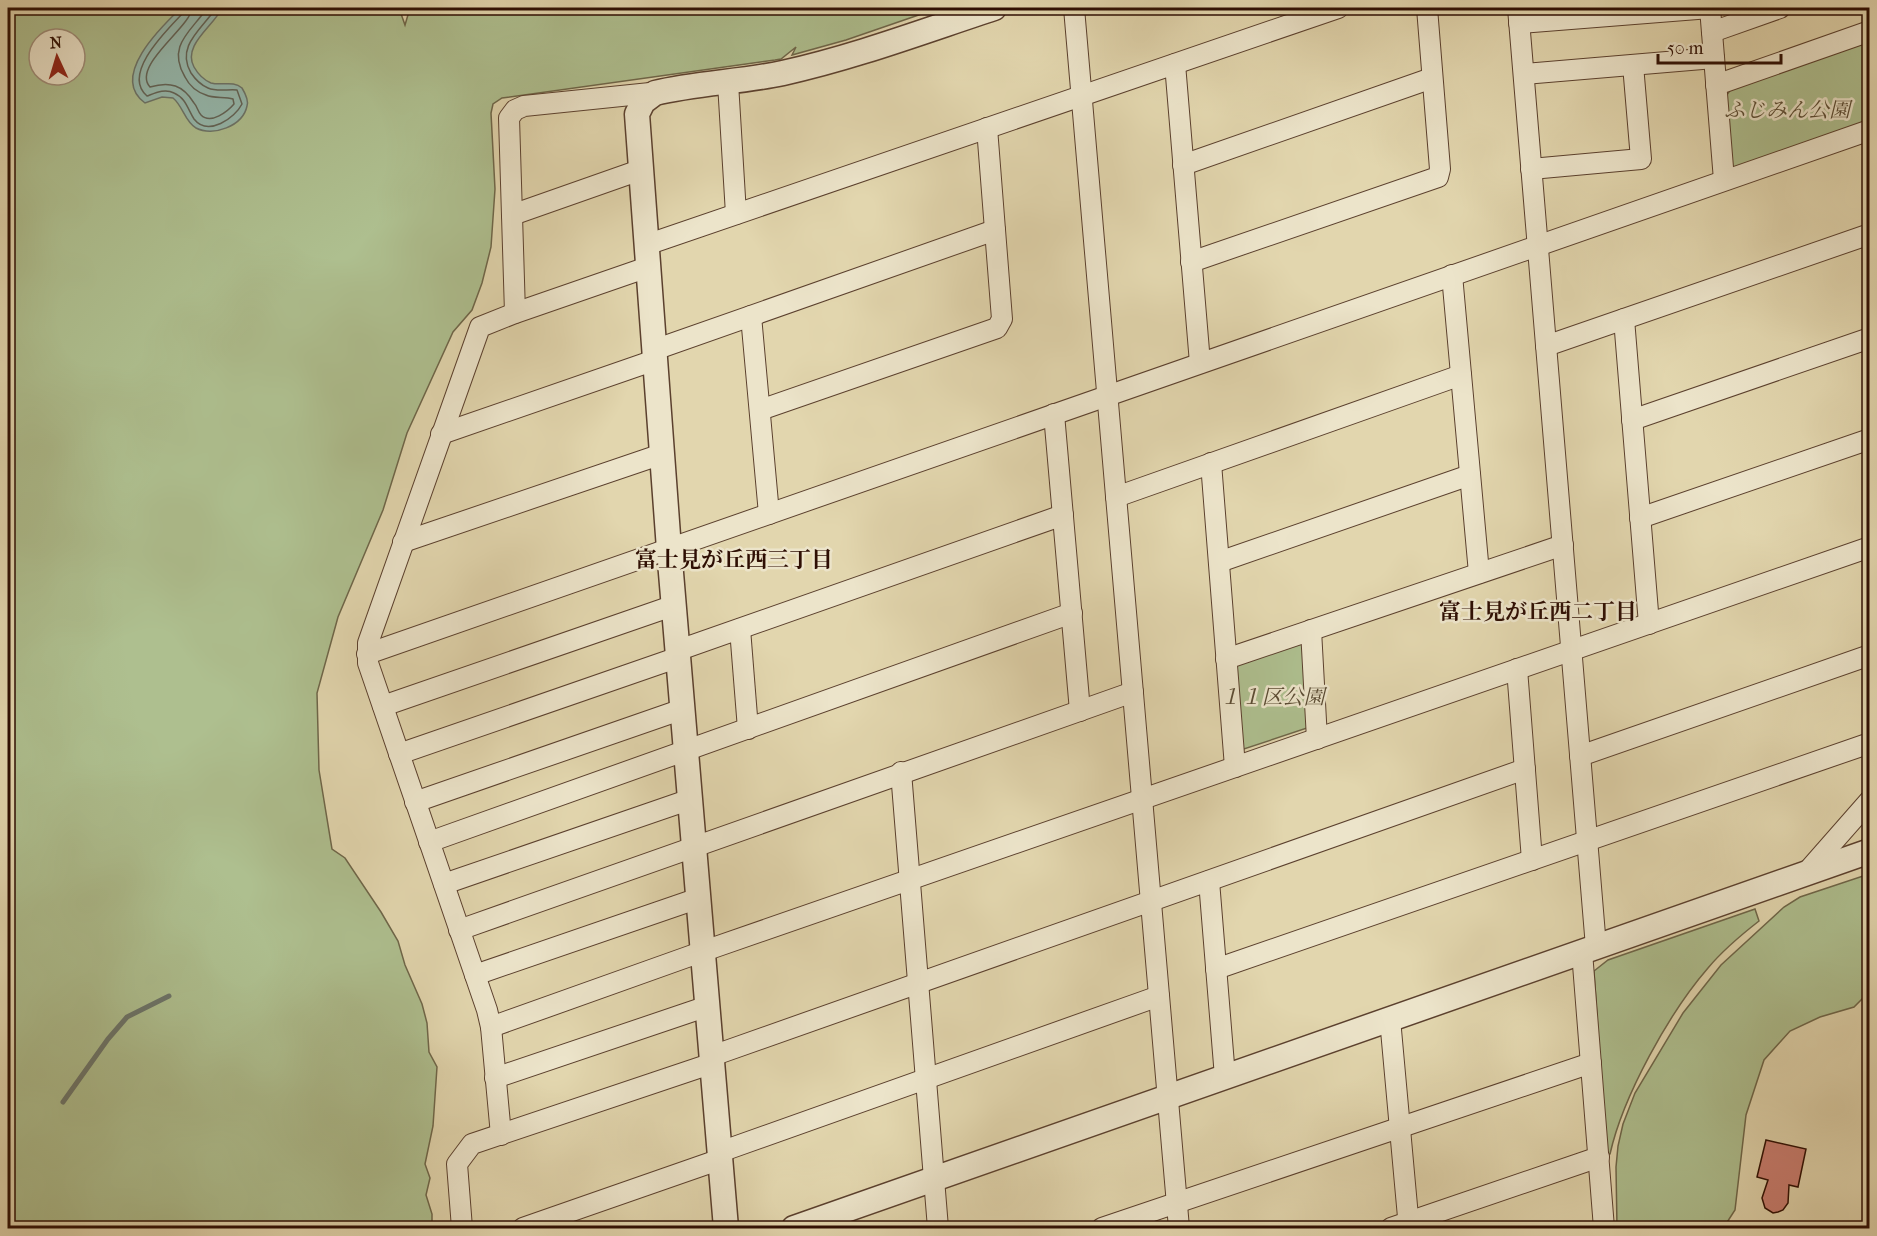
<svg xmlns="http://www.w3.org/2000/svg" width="1877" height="1236" font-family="'IM FELL French Canon','Noto Serif JP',serif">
  <rect width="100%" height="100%" fill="#e2d6ae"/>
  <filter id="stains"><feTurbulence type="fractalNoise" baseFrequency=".00333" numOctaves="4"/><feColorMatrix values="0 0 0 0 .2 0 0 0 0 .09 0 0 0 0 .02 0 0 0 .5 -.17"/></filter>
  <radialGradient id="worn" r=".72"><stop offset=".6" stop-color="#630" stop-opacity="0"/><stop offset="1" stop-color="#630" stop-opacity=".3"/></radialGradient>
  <g fill="#aebf8f" stroke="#6e6649" stroke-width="1.5" fill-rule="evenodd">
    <path d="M8,8H399L405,25L410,8H939L846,40L792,55L796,47L781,59L775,60L502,98L493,104L491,113L495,189L491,247L482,283L472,310L453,332L407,433L383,510L338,617L317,693L319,770L332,849L345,858L381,912L398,941L405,965L422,1004L427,1023L429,1052L437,1067L433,1126L425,1164L430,1178L426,1195L432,1214V1228H8ZM39,39H75V75H39Z"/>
    <polygon points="1869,39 1869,124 1732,168 1724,99 1731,89"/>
    <polygon points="1303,642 1307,728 1244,749 1242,747 1235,666 1239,662"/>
    <polygon points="1869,874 1869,992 1854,1007 1820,1017 1790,1031 1764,1060 1746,1115 1735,1210 1724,1227 1617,1228 1616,1167 1618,1146 1623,1124 1635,1093 1683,1013 1721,965 1784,907 1800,897"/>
    <path d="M1755,909L1759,921C1741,935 1723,950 1708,968C1669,1013 1623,1096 1610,1154L1606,1155L1594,971L1608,960Z"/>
  </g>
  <path fill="#95b9ae" stroke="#6c756a" stroke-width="1.5" d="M181,8H222C214,26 182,45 194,67C198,74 204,80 211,83C222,86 233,80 242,88C245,93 249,100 247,106C243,126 213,137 196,128C185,122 183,106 173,98L162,97L145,103C109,77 161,27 181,8Z"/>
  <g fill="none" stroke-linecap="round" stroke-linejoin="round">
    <g stroke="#626458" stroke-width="1.5">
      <path d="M184,8L183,13C167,30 121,74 147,96C155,93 165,88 174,93C186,98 188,110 194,119C208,137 235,118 242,104L237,90C228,89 217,92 208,88C201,85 195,79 191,73C175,46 203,28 216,8"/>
      <path d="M192,8C191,27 131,66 150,87C170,81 183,85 194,103C197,106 198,112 201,115C211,125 228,111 234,104L233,99C225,96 214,99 206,95C197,92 189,85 185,77C166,45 192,31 207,8"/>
    </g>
    <polyline stroke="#6c756a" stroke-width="5" points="63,1102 108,1039 127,1017 169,996"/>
  </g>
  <polygon fill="#ca7e71" stroke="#2e0e03" stroke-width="1.5" points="1766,1140 1806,1149 1798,1187 1789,1185 1788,1203 1783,1210 1778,1212 1773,1213 1765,1208 1762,1198 1768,1180 1757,1177"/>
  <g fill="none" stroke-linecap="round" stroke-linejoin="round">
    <defs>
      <g id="minor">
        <polyline points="1074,8 1179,1228"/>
        <polyline points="1518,8 1596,947"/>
        <polyline points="1710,8 1724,180"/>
        <polyline points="1519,23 1710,8"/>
        <polyline points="1712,32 1780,8"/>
        <polyline points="1175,64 1200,363"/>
        <polyline points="1524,74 1714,58"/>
        <polyline points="728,83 736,214"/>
        <polyline points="1716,85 1870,31"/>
        <polyline points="1183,165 1432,78"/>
        <polyline points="1531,169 1641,159 1633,65"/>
        <polyline points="512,215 640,170"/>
        <polyline points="646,245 1338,8"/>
        <polyline points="1191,262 1438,177 1440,169 1427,8"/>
        <polyline points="1452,275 1479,573"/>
        <polyline points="515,313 509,118 515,110 524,106 660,92"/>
        <polyline points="751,316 769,514"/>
        <polyline points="1624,319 1649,624"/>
        <polyline points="1546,346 1870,234"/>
        <polyline points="654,350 995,230"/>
        <polyline points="760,410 997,328 1002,319 987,128"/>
        <polyline points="1054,414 1080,711"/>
        <polyline points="1632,420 1870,338"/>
        <polyline points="441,434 655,360"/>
        <polyline points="1211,463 1235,767"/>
        <polyline points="1116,497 1461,375"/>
        <polyline points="1640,518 1870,439"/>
        <polyline points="403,542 662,454"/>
        <polyline points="1219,562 1470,475"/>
        <polyline points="740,629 748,729"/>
        <polyline points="1311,630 1317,739"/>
        <polyline points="679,650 1063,515"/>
        <polyline points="367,654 1870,130"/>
        <polyline points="1226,659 1563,545"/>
        <polyline points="1517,669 1532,860"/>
        <polyline points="383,706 675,605"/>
        <polyline points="399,754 679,657"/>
        <polyline points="1580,756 1870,655"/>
        <polyline points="901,772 938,1228"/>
        <polyline points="415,802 683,709"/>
        <polyline points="429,842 1072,613"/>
        <polyline points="1805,874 1870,800"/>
        <polyline points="1209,881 1225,1077"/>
        <polyline points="444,884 691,799"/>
        <polyline points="459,930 1133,692"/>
        <polyline points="1582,952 1604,1228"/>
        <polyline points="1216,969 1870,743"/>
        <polyline points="475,975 699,898"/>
        <polyline points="1390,1019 1409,1228"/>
        <polyline points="491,1027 704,951 1870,547"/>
        <polyline points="712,1056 1525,769"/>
        <polyline points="495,1078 708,1006"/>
        <polyline points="501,1135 491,1027 487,1010 368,663 368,643 480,327 515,313 648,267"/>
        <polyline points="720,1152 1159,996"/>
        <polyline points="462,1228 457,1164 472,1144 713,1063"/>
        <polyline points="523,1228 721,1159"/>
        <polyline points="1102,1228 1591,1063"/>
        <polyline points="1391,1228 1599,1157"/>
      </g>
      <g id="tertiary">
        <path d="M726,1228L669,549L637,114L643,102L655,93C696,83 741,82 783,73C855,57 924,31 994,8"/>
        <polyline points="794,1228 1870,851"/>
      </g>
    </defs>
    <use href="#minor" stroke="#5b402e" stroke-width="22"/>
    <use href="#tertiary" stroke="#5b402e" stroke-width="27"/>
    <use href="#minor" stroke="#ece4ca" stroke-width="20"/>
    <use href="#tertiary" stroke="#ece4ca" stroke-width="24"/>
  </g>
  <g text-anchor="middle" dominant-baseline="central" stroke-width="5" stroke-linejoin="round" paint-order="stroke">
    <g font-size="21" font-style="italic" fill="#5b4c34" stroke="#ece4ca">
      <text x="1787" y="110">ふじみん公園</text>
      <text x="1272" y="697">１１区公園</text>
    </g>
    <g font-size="22" font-weight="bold" fill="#2e0e03" stroke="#ece4ca">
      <text x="734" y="560">富士見が丘西三丁目</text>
      <text x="1538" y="612">富士見が丘西二丁目</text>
    </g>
  </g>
  <rect width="1877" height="1236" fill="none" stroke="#e2d6ae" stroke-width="30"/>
  <rect x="9" y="9" width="1859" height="1218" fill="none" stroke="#2e0e03" stroke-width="3"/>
  <rect x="15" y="15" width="1847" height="1206" fill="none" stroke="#2e0e03" stroke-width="1.5"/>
  <g transform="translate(57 57) rotate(356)"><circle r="28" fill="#ece4ca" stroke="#a08e7a" stroke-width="1.5"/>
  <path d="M0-4.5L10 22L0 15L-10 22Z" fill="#8f2418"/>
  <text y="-9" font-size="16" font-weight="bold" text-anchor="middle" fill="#2e0e03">N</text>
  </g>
  <path d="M1658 54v9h123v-9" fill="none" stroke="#2e0e03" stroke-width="3"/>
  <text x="1667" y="54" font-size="18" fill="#2e0e03" stroke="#ece4ca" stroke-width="4.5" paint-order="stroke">50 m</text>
  <rect width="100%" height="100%" filter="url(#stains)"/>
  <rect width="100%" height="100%" fill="url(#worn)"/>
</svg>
